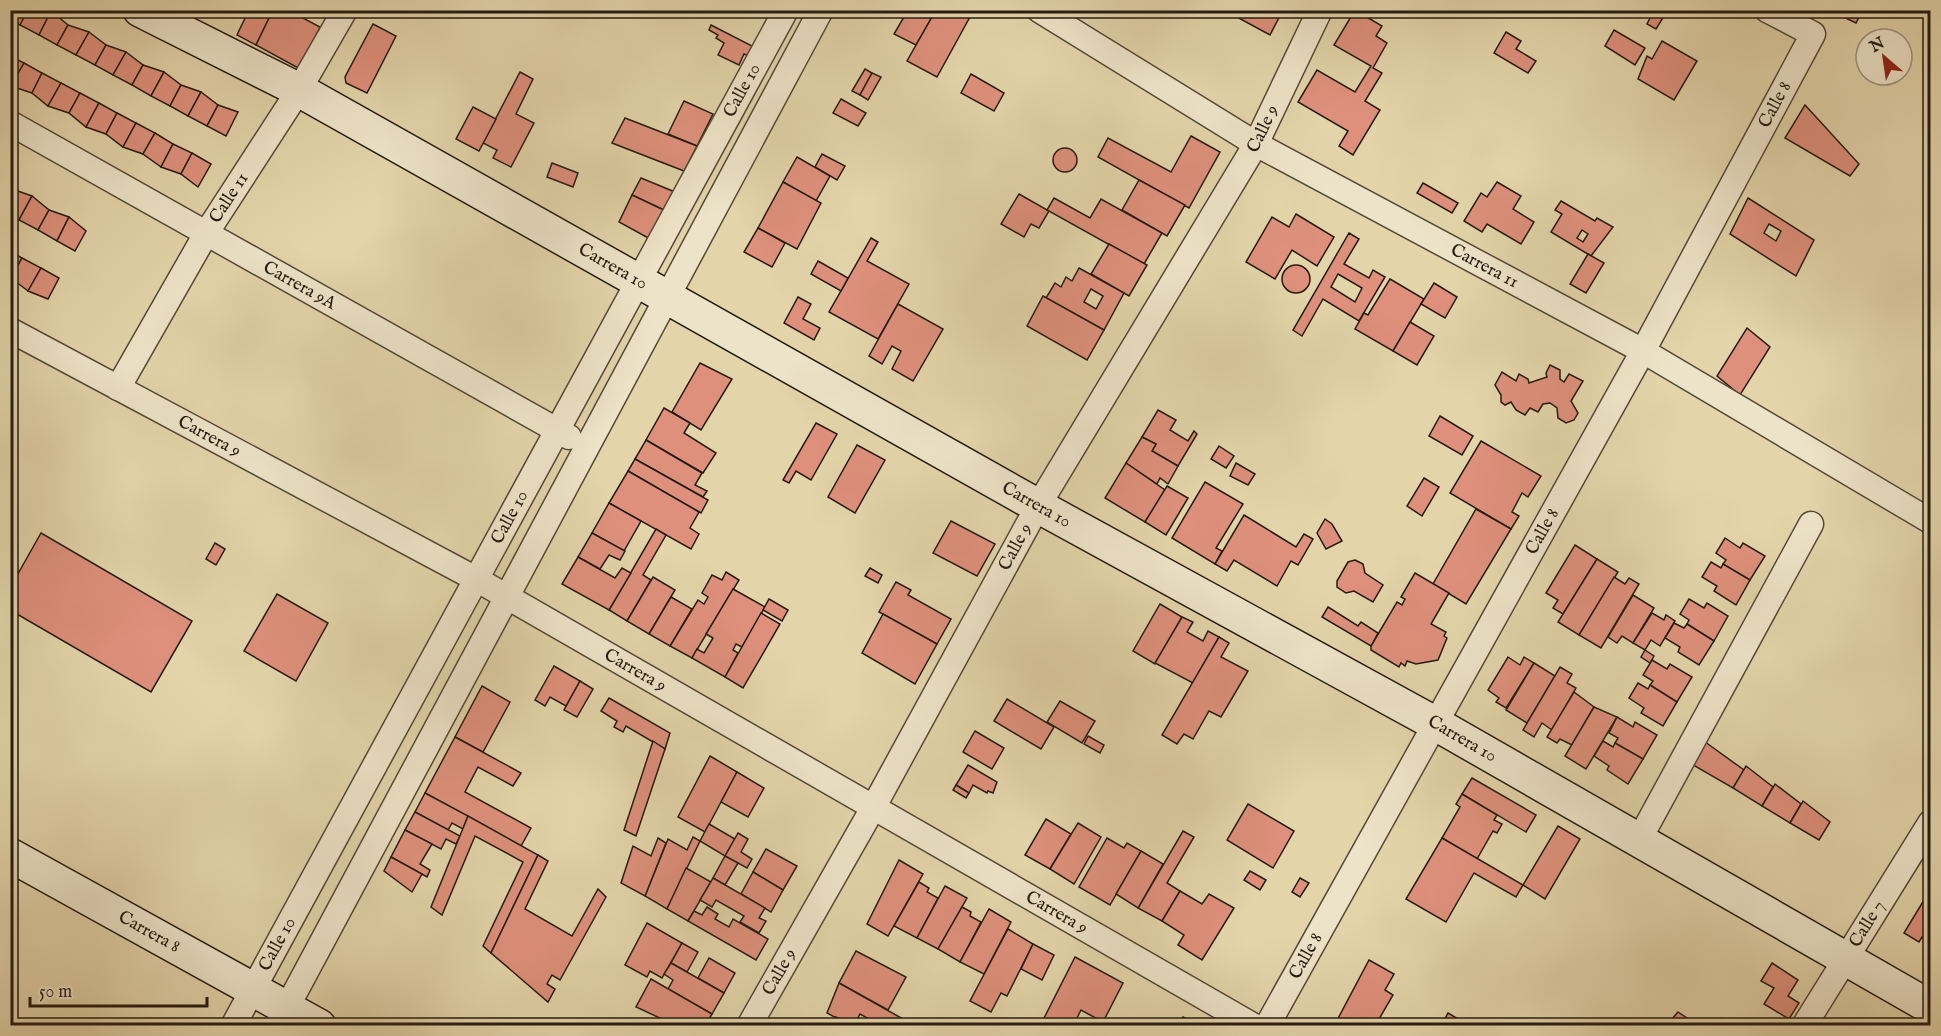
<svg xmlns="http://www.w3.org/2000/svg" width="1941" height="1036" font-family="'IM FELL English',serif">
  <rect width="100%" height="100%" fill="#e3d4aa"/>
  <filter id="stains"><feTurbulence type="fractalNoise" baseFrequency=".00333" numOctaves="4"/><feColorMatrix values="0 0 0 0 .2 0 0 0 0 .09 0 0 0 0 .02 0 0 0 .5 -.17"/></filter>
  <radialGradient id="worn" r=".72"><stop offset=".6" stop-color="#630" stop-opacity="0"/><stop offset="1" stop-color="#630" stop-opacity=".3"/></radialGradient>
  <g fill="#de907c" stroke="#251b12" stroke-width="1.5" fill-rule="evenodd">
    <polygon points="10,10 28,10 20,25 10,20"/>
    <polygon points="28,10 51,11 39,35 20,25"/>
    <polygon points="249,10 273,10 256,45 237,35"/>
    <polygon points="273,10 288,10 320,27 300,69 256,45"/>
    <polygon points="908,10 936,10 916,45 894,34"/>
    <polygon points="936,10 964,10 971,15 937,77 907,61"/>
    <polygon points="1224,10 1283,10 1270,35"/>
    <polygon points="1355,10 1382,26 1376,36 1387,43 1373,68 1382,73 1365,101 1380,110 1353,155 1339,146 1348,131 1298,102 1317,70 1355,92 1371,66 1334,45"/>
    <polygon points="1654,10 1666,13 1656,29 1647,24"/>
    <polygon points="1855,10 1861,13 1856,23 1831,11"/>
    <polygon points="51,11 68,25 57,45 39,35"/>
    <polygon points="373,24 396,36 367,93 346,83 345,77"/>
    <polygon points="68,25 89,32 76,55 57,45"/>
    <polygon points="711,25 754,47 749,56 744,54 739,65 718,55 724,43 716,38 718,35 709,30"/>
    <polygon points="1614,30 1645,48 1635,65 1605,46"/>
    <polygon points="89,32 106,45 95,65 76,55"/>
    <polygon points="1506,32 1521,41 1516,49 1536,61 1528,73 1494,53"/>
    <polygon points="1662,41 1697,61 1674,100 1638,79 1647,56 1652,59"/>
    <polygon points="106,45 126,52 113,75 95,65"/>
    <polygon points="126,52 143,65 132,85 113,75"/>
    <polygon points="10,56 24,63 11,86 10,86"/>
    <polygon points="24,63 42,73 32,93 11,86"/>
    <polygon points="143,65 164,72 151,96 132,85"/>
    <polygon points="865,69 872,73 860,95 852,91"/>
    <polygon points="164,72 181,85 170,106 151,96"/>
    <polygon points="520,72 533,79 516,114 534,123 511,167 493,158 497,150 483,143"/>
    <polygon points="42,73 61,83 48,106 32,93"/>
    <polygon points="872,73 881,77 868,100 860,95"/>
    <polygon points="971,74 1004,93 994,111 961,93"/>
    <polygon points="61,83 80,93 69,113 48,106"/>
    <polygon points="181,85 201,92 188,116 170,106"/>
    <polygon points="201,92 218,105 207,126 188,116"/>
    <polygon points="80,93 99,103 86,127 69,113"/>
    <polygon points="841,99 866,113 858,126 833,113"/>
    <polygon points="684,101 713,114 697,146 668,134"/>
    <polygon points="99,103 117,113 106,134 86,127"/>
    <polygon points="218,105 238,112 226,136 207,126"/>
    <polygon points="1805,105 1859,164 1850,176 1785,138"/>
    <polygon points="473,107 496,119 479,151 456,139"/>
    <polygon points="117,113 136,123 123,147 106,134"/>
    <polygon points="625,118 697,146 684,171 612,143"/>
    <polygon points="136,123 155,133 143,154 123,147"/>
    <polygon points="155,133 173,144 161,167 143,154"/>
    <polygon points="1191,136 1220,152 1189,208 1098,157 1108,138 1171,172"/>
    <polygon points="173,144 192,153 181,174 161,167"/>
    <circle cx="1065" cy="160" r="12"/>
    <polygon points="192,153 211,164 198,187 181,174"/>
    <polygon points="822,154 845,166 837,180 815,167"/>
    <polygon points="797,157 830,176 816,201 783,182"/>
    <polygon points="552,163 578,173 573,187 547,177"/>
    <polygon points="641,178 675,192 666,211 632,195"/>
    <polygon points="1139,180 1185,205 1167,236 1122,210"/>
    <polygon points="783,182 821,203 797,249 758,228"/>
    <polygon points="1497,182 1521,196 1513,209 1534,222 1521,244 1487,224 1482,232 1464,221 1481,193 1487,197"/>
    <polygon points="1423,183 1458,203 1452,213 1417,193"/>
    <polygon points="12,189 32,196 19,220 10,215"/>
    <polygon points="1019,194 1049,211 1039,228 1031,224 1024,237 1001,224"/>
    <polygon points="632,195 666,211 650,239 619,222"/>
    <polygon points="32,196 49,210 38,230 19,220"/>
    <polygon points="1054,198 1090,218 1101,199 1162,233 1144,264 1047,210"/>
    <path d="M1748,198L1814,240L1796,276L1730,234ZM1769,224L1781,231L1776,241L1764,233Z"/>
    <path d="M1561,201L1595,221L1597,218L1613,227L1591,256L1551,232L1562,214L1555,210ZM1582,230L1588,234L1583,242L1577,238Z"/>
    <polygon points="49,210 69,217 57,241 38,230"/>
    <polygon points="1296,214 1334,237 1317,266 1292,250 1275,279 1246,262 1272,217 1289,227"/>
    <polygon points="69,217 86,231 75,251 57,241"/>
    <polygon points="758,228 785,243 772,267 744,252"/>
    <path d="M1349,233L1359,239L1344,264L1369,278L1373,270L1385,277L1359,321L1323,299L1302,336L1293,330ZM1338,274L1362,288L1355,302L1331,287Z"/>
    <polygon points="871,238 878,242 867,261 909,284 878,339 829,312"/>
    <polygon points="1109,244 1147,265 1129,296 1091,274"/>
    <polygon points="10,251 22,258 11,278 10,278"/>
    <polygon points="1588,254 1604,263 1586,293 1570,284"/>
    <polygon points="22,258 41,268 28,291 11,278"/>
    <polygon points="818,261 848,278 841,291 811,274"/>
    <circle cx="1296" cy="279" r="14"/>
    <polygon points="41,268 59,278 48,299 28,291"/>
    <path d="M1079,268L1124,293L1104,330L1046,298L1055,283L1061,287L1066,277L1072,281ZM1091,289L1103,296L1096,309L1084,302Z"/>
    <polygon points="1390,279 1424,299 1393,351 1355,329 1364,313 1368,315"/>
    <polygon points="1434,283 1457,297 1445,318 1421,304"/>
    <polygon points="1043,296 1104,330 1087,360 1027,326"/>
    <polygon points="798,297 811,304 803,319 820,328 814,340 784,323"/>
    <polygon points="898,304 943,329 913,381 892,369 901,351 892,346 882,364 869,356"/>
    <polygon points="1410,322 1434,336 1417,365 1393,351"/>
    <polygon points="1747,328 1770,347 1740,395 1717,376"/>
    <polygon points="700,363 732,379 701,430 672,412"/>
    <polygon points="1550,365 1560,370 1560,379 1564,382 1569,374 1583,381 1571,401 1578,413 1574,420 1566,423 1558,418 1557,408 1550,403 1543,404 1538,412 1530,408 1525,415 1516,410 1511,402 1505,405 1501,402 1501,395 1495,385 1502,372 1516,381 1519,374 1528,379 1529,383 1547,377 1546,373"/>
    <polygon points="664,408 690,423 684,433 716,453 703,473 646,440"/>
    <polygon points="1158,410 1176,420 1170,430 1188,441 1194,431 1197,434 1178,466 1152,451 1156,444 1142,437"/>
    <polygon points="1440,416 1473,436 1462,455 1429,436"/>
    <polygon points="816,423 837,434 811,480 796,471 789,483 783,480"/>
    <polygon points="1142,437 1156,444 1152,451 1178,466 1168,484 1160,478 1157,484 1126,463"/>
    <polygon points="646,440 702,473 695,485 707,491 703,497 635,459"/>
    <polygon points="1481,441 1541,476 1528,497 1522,493 1512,512 1519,516 1511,529 1450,493"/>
    <polygon points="857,445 885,460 855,513 828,497"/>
    <polygon points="1219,446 1234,456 1226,468 1211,459"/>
    <polygon points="635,459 708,500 701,513 628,471"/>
    <polygon points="1126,463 1165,490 1145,522 1105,498"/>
    <polygon points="1236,463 1255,474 1248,485 1230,476"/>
    <polygon points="628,471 699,512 690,528 699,534 691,549 609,503"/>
    <polygon points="1424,478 1439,487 1422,516 1407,506"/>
    <polygon points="1205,482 1243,504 1216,548 1222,551 1215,564 1172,538"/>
    <polygon points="1167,486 1188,498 1166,535 1145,522"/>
    <polygon points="609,503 641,521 624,551 592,533"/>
    <polygon points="1476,509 1511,529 1466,604 1433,584"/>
    <polygon points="1244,515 1296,547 1304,534 1313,539 1298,565 1291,561 1277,586 1234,560 1227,571 1215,564"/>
    <polygon points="1325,519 1332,524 1342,541 1326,549 1317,533"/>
    <polygon points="951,521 995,544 977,576 933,553"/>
    <polygon points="656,529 666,535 643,575 651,580 627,621 609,610"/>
    <polygon points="41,533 192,621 151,692 10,610 10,588"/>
    <polygon points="592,533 625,551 620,560 609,555 600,569 578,557"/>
    <polygon points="1725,538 1740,548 1743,543 1765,556 1750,580 1723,564 1726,560 1716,553"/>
    <polygon points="215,543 225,549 216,565 206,559"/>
    <polygon points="1575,545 1597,559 1563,614 1553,608 1558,600 1546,593"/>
    <polygon points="578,557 615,578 622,568 631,573 609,610 562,584"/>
    <polygon points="1597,559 1618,572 1579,635 1558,622"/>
    <polygon points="1355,560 1363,564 1365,573 1383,585 1373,602 1354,591 1346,593 1337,587 1337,581 1348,562"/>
    <polygon points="1711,562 1721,568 1723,564 1750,580 1736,605 1714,591 1717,586 1702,577"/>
    <polygon points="870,568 882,575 878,583 865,576"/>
    <polygon points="726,572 739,580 692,658 670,646 698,600 704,604 708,597 702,593 712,575 722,580"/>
    <polygon points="1415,573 1449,593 1431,624 1446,632 1444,636 1447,638 1438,660 1416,664 1407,661 1405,666 1401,663 1399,667 1371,650 1371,646 1397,602 1402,605 1405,599 1401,597"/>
    <polygon points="653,577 675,590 649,634 627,621"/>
    <polygon points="1614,577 1625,584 1629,578 1639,584 1601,648 1579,635"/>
    <polygon points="896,582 911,590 908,595 951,619 937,644 879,612"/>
    <polygon points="733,589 765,607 742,647 736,644 733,650 738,653 725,677 692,658 697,649 704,653 713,638 706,634"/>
    <polygon points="277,594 328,623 296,681 244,651"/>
    <polygon points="1633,595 1654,608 1633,643 1622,636 1617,643 1608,637"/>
    <polygon points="671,597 692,609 670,646 649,634"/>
    <polygon points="769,599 788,610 782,621 763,610"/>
    <polygon points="1689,599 1704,608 1707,603 1728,616 1714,641 1687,624 1689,620 1680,614"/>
    <polygon points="1160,604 1182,617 1155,664 1133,651"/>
    <polygon points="1328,607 1358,626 1361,622 1378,633 1371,646 1322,617"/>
    <polygon points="761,613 780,624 743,688 725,677"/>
    <polygon points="1652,613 1664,620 1666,615 1675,621 1660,646 1651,640 1645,650 1633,643"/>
    <polygon points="883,614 937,644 915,684 862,653"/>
    <polygon points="1182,617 1193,622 1187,632 1203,641 1208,631 1219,637 1193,683 1155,663"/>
    <polygon points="1674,623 1684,628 1687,624 1714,641 1699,665 1678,652 1680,647 1665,638"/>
    <polygon points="1219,637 1229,643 1221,657 1248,671 1221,717 1209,711 1193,739 1184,734 1177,744 1162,735"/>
    <polygon points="1645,650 1654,656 1650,663 1641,657"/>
    <polygon points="1508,657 1520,665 1524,657 1534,663 1506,708 1496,702 1499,698 1488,690"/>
    <polygon points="1652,660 1667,669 1670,664 1692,677 1677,702 1650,685 1653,681 1643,675"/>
    <polygon points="1534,663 1555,676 1527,723 1506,710"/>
    <polygon points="554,666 580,681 566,706 550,697 545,706 535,700"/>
    <polygon points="1560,667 1572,674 1567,683 1576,688 1552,730 1542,723 1534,737 1523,730"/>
    <polygon points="580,681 593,689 577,717 564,710"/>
    <polygon points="1638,683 1648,689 1650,685 1677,702 1663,726 1641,713 1644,708 1629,698"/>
    <polygon points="482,686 510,702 483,752 455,737"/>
    <polygon points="1574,692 1594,707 1572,745 1560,739 1557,743 1547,737"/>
    <polygon points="609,698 670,733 665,749 626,726 623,732 614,727 617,721 601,711"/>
    <polygon points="1007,699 1054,727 1041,749 994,721"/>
    <polygon points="1060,701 1095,721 1082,743 1047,722"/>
    <polygon points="1594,707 1617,717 1586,769 1565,756"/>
    <polygon points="1617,717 1633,727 1635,722 1657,735 1643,759 1615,743 1618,738 1609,733"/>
    <polygon points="975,731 1004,748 992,769 963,752"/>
    <polygon points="1088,736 1104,745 1100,753 1084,744"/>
    <polygon points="455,737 521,773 513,786 478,767 465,792 531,828 521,846 425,793"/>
    <polygon points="1701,739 1744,770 1733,788 1688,762"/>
    <polygon points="653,741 665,749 636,836 624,830"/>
    <polygon points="1603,741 1613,747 1615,743 1643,759 1628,784 1607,770 1609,766 1594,756"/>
    <polygon points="710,756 737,772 705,832 678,817"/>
    <polygon points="968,765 997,782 993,793 988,791 987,793 973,785 969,793 956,785"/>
    <polygon points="1746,766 1773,787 1762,806 1733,788"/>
    <polygon points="737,772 764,788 748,817 721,802"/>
    <polygon points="1472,778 1536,815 1526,832 1462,794"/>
    <polygon points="1775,784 1801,804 1790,823 1762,806"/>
    <polygon points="956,785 969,793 966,798 953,790"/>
    <polygon points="425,793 468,816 463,829 452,823 448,830 415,812"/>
    <polygon points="1462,794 1497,815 1494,820 1502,824 1497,833 1493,831 1477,859 1442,838 1460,807 1456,804"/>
    <polygon points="1803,801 1830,822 1819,840 1790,823"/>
    <polygon points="1248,804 1294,831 1273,868 1227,840"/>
    <polygon points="415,812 460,836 456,844 446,839 441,849 405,830"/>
    <polygon points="468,816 538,855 491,953 483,946 523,862 475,836 442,915 431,907"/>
    <polygon points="1046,819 1071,834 1050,869 1025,855"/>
    <polygon points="1078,823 1101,837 1074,884 1050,869"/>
    <polygon points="709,824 735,839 725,856 700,841"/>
    <polygon points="1558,826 1580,839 1545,899 1523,885"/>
    <polygon points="405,830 432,844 420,864 430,870 427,877 391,857"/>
    <polygon points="1183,831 1194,837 1167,883 1180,891 1162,921 1138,908"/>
    <polygon points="738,833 748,839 741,852 752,859 747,868 725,856"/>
    <polygon points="693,837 700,841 667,909 645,896 668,839 687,850"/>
    <polygon points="658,838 666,843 645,896 621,883 633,846 651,856"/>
    <polygon points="1107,838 1124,848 1127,843 1141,851 1110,905 1079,887"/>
    <polygon points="1442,838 1523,885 1516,897 1474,873 1446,922 1406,899"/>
    <polygon points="766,849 797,866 783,890 753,872"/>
    <polygon points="1141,851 1163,864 1138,908 1116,894"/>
    <polygon points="538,855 548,861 525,909 572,936 598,889 606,897 560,980 552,975 547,984 555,989 548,1002 491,953"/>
    <polygon points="725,856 738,863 725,885 713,878"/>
    <polygon points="391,857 422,874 412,892 384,871"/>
    <polygon points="899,860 923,874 888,936 867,924"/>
    <polygon points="686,868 711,882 688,921 667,909"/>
    <polygon points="1250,871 1266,880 1260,890 1244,880"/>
    <polygon points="753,872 783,890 771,912 741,894"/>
    <polygon points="713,878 765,908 759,918 766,921 759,933 740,922 744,916 716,900 712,907 700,900"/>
    <polygon points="1300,878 1309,883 1300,897 1292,892"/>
    <polygon points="919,882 929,888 927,892 938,898 917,938 894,926"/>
    <polygon points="945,886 967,898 938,949 917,938"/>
    <polygon points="1930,890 1930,942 1922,937 1919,942 1904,933"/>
    <polygon points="1180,891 1202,904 1209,894 1234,908 1202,960 1178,945 1184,935 1162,921"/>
    <polygon points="707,907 718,914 715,919 729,927 733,919 768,939 756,960 688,921 694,911 702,915"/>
    <polygon points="962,907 971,912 970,916 981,922 960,962 938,949"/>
    <polygon points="989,909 1011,922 984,974 960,962"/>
    <polygon points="647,923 682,943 662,978 650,971 647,977 625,965"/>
    <polygon points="1008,929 1033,944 1007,996 1001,993 991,1012 970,1001"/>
    <polygon points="682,943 698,952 687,972 671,963"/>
    <polygon points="1033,944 1054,955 1042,980 1021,969"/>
    <polygon points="856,951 906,977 888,1010 839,983"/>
    <polygon points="1075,957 1123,983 1103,1022 1081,1010 1073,1026 1040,1026"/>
    <polygon points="709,958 735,973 724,993 698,978"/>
    <polygon points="1369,960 1394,974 1385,990 1393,995 1375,1026 1334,1026"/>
    <polygon points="671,963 724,993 712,1014 668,989 673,980 664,974"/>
    <polygon points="1772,963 1798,980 1788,996 1799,1003 1789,1019 1764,1004 1774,988 1761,981"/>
    <polygon points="651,979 712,1014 705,1026 677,1026 636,1007"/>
    <polygon points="839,983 903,1019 900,1026 869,1026 871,1020 860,1014 854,1026 851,1026 827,1013"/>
    <polygon points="1678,1012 1699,1026 1679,1026 1671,1020"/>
    <polygon points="1448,1013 1470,1026 1441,1026"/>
    <polygon points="836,1017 851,1026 832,1026"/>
    <polygon points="1183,1017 1192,1021 1200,1025 1178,1026"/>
    <polygon points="1722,1018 1734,1026 1717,1026"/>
  </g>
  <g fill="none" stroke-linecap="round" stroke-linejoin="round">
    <defs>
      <g id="street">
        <path id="s1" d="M1039,10L1256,144L1643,351L1930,521"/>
        <path id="s2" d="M10,123L569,437"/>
        <path id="s3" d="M10,330L476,579L1254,1026"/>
        <path id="s4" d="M118,388L207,232L299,90L345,10"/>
        <polyline points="1639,840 1811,524"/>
        <path id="s5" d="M233,1026L786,10"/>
        <polyline points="277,1026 821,10"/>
        <path id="s6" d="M749,1026L873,808L1038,506L1256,144L1320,10"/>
        <path id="s7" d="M1267,1026L1643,351L1813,34L1767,10"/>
        <path id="s8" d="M1804,1026L1930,823"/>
      </g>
      <g id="secondary">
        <path id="s9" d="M140,10L299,90L1038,506L1436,724L1930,1007"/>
        <path id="s10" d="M10,855L319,1026"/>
      </g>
    </defs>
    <use href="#street" stroke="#544938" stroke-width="27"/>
    <use href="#secondary" stroke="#251b12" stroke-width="36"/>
    <use href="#street" stroke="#ede3c8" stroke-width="24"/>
    <use href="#secondary" stroke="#ede3c8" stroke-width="33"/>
  </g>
  <g text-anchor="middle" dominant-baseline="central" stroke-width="4.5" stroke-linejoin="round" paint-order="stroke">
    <g font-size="18" fill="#251b12" stroke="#ede3c8">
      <text stroke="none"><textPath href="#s5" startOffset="1065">Calle 10</textPath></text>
      <text stroke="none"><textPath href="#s7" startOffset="1052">Calle 8</textPath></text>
      <text stroke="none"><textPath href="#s6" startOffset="1034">Calle 9</textPath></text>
      <text stroke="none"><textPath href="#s4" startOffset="220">Calle 11</textPath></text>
      <text stroke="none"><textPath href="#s1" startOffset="514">Carrera 11</textPath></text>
      <text stroke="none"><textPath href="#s9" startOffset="538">Carrera 10</textPath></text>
      <text stroke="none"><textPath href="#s2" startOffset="332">Carrera 9A</textPath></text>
      <text stroke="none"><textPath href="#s3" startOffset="226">Carrera 9</textPath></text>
      <text stroke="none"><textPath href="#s9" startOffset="1024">Carrera 10</textPath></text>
      <text stroke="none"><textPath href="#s5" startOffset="579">Calle 10</textPath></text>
      <text stroke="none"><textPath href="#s7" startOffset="566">Calle 8</textPath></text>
      <text stroke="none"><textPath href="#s6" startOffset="548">Calle 9</textPath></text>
      <text stroke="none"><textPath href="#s3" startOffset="712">Carrera 9</textPath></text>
      <text stroke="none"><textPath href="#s9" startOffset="1510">Carrera 10</textPath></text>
      <text stroke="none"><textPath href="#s3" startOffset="1198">Carrera 9</textPath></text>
      <text stroke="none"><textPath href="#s8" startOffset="120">Calle 7</textPath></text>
      <text stroke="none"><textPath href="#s10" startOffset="159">Carrera 8</textPath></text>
      <text stroke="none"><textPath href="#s5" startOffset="93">Calle 10</textPath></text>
      <text stroke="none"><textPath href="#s7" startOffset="80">Calle 8</textPath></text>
      <text stroke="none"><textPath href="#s6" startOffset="62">Calle 9</textPath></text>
    </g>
  </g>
  <rect width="1941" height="1036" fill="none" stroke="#e3d4aa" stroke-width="36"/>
  <rect x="12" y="12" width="1917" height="1012" fill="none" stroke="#251b12" stroke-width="3"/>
  <rect x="18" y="18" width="1905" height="1000" fill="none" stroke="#251b12" stroke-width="1.5"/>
  <g transform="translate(1884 57) rotate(331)"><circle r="28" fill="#ede3c8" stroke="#9d937f" stroke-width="1.5"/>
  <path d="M0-4.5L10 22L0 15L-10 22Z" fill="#8f2418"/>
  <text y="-9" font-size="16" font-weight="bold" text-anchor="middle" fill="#251b12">N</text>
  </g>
  <path d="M30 997v9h177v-9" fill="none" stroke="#251b12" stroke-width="3"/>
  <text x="39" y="997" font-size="18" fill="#251b12" stroke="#ede3c8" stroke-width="4.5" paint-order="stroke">50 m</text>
  <rect width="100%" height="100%" filter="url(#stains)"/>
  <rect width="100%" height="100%" fill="url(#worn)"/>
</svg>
